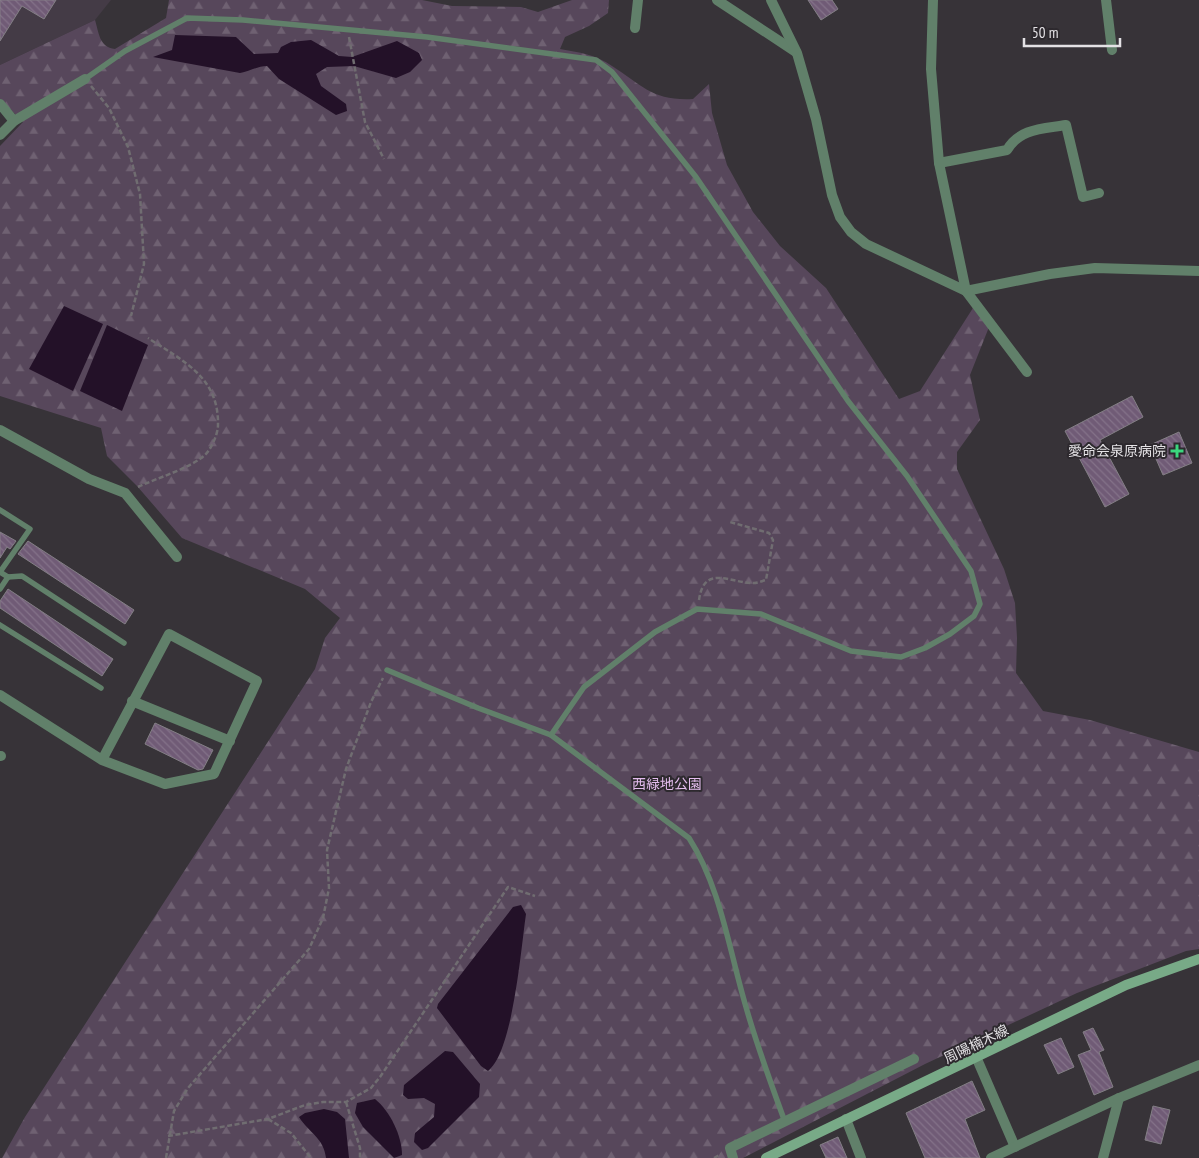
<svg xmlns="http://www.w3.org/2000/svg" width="1199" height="1158" font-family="'PT Sans Narrow','Noto Sans JP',sans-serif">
  <defs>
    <pattern id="forest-firs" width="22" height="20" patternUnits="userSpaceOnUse" patternTransform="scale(1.25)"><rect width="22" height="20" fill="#57475b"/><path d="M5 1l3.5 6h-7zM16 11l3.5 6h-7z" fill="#6f6172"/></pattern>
    <pattern id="building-back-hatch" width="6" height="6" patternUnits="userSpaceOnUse" patternTransform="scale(1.25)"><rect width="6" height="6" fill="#705b76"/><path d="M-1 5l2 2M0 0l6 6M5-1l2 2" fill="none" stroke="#847289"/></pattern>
  </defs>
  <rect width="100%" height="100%" fill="#373338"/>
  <polygon fill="#443b46" points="0,0 111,0 95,20 0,65"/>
  <path fill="url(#forest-firs)" d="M169,0H422L452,6L521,7L538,12L572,0H609L608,13L589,26L565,37L560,49C578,52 597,55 612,66C643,86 653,101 693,99L709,84L712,113L727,165L753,212L780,246L826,288L899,399L920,391L973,308L989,327L970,375L980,420L957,452V469L1004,569L1015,603L1017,638L1016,673L1043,711L1090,720L1199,752V949L1186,951L1077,993L925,1064L743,1158H2L25,1117L315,669L325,638L340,618L305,589L182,538L137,486L107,456L101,428L0,396V146L23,122L0,99V65L95,20C99,33 99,47 115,49L166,18Z"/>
  <g fill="#231128">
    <path d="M175,35L236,37L254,54L278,53L281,47L291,42L311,40L339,56L352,57L397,41L419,53L422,60L410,72L396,78L354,66L327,67L316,74L321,86L346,104L347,111L336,115L279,79L267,66C258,66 250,71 240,73L153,57L172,50Z"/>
    <polygon points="64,306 103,324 73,391 29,369"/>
    <polygon points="107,325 148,345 122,411 80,391"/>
    <path d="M521,905L526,914C521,948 513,1052 488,1071L481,1066L437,1008L438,1004L513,907Z"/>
    <polygon points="445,1051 453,1052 480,1084 479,1097 428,1148 422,1150 414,1142 415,1133 434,1117 435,1104 424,1098 408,1099 403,1095 404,1085"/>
    <path d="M375,1099C390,1111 402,1136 402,1155L394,1158L363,1127L355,1113L357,1103Z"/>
    <path d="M324,1109L337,1112L345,1119L349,1158H326C324,1138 309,1133 299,1117L305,1113Z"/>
  </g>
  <g fill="url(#building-back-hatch)" stroke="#837f85">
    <polygon points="0,0 56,0 44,19 22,6 0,41"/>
    <polygon points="808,0 832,0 838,9 821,20"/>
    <polygon points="1132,396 1143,417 1100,440 1129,494 1105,507 1065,431"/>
    <polygon points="1179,432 1192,463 1163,475 1150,445"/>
    <polygon points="0,532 16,541 10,549 7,547 0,558"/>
    <polygon points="28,541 134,610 125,624 18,554"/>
    <polygon points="8,589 113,659 102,676 0,608 0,601"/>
    <polygon points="155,723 213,750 203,769 198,770 145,744"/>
    <polygon points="1093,1028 1104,1050 1099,1052 1113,1087 1094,1095 1078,1055 1091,1050 1083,1032"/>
    <polygon points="1061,1038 1074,1067 1058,1074 1044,1045"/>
    <polygon points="972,1081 985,1110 965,1119 980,1158 925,1158 906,1113"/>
    <polygon points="1153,1106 1170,1110 1161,1144 1145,1140"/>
    <polygon points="838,1137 847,1158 826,1158 820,1145"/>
  </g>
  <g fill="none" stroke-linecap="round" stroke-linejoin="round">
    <g stroke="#706d71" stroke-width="2.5" stroke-dasharray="5 2.5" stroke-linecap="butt">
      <polyline points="349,37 365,122 384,159"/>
      <polyline points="91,86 109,108 128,147 140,194 144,264 131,316"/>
      <path d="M138,487C159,477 186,470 204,456C211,450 218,434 218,425C219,377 183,361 148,338"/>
      <path d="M699,600C704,563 732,584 754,583C758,583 762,581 766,580L773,540L769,533L730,522"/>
      <polyline points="346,1102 360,1148 360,1158"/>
      <polyline points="268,1119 291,1133 311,1158"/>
      <polyline points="168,1136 268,1119 305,1105 323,1102 346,1102 371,1088 380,1077 508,887 535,896"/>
      <polyline points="166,1158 174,1111 188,1088 309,949 323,918 329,888 327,850 346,769 371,702 383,678"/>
      <polyline points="714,1158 721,1154"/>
    </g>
    <g stroke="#61806a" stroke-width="5.5">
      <polyline points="85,79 125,51 187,18 243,20 427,37 596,60 612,72 696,177 848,401 907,476 971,571 980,604 974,616 950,634 925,648 901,657 851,651 761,614 697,609 655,632 584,687 551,735"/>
      <polyline points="0,510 30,529 0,572"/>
      <polyline points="0,572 8,577 22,576 124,643"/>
      <polyline points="0,589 8,577"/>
      <polyline points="0,625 101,688"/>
      <path d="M387,670L478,708L551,735L689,838C721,888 729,950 746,1007C757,1046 771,1084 785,1122"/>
    </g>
    <g stroke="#61806a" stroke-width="10">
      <polyline points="717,0 796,52"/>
      <polyline points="771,0 797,53 816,119 832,195 840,217 851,232 866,244 966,291 1050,274 1095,268 1199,271"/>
      <polyline points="933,0 931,69 939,163 966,291 1027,372"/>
      <polyline points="1106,0 1112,50"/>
      <polyline points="635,28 638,0"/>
      <polyline points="0,104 14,121"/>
      <polyline points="0,135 14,121 85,79"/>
      <path d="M939,163L1007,150C1020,128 1043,129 1066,125L1083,197L1099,193"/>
      <polyline points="0,430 89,479 125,493 177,557"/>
      <polyline points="0,695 102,760 165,784 214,774 257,681 169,634 102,760"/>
      <polyline points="132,701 230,741"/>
      <polyline points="0,756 1,756"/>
      <polyline points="977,1059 1015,1147"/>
      <polyline points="846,1119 861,1158"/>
      <polyline points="733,1158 730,1148 914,1059"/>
      <polyline points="991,1158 1119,1098 1199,1065"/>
      <polyline points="1103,1158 1119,1098"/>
    </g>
    <polyline stroke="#78aa87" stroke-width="10" points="766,1158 1126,985 1199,959"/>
  </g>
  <path fill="#3bd77e" stroke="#2d292e" stroke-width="2" d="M1174.5 443.5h5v5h5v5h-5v5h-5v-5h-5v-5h5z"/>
  <g text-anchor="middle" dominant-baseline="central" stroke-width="4" stroke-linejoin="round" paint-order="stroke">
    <g font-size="14" fill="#e4e2e5" stroke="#2d292e" text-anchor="end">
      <text x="1166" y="451">愛命会泉原病院</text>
    </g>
    <g font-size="14" fill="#e3bced" stroke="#2d292e">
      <text x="667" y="784">西緑地公園</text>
    </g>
    <g font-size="14" fill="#e4e2e5" stroke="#2d292e">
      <text transform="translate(976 1044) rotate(-26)">周陽楠木線</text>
    </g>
  </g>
  <path d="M1024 38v8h96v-8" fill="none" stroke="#e4e2e5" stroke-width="2.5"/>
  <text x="1032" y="38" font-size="15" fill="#e4e2e5" stroke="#2d292e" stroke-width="4" paint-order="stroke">50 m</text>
</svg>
